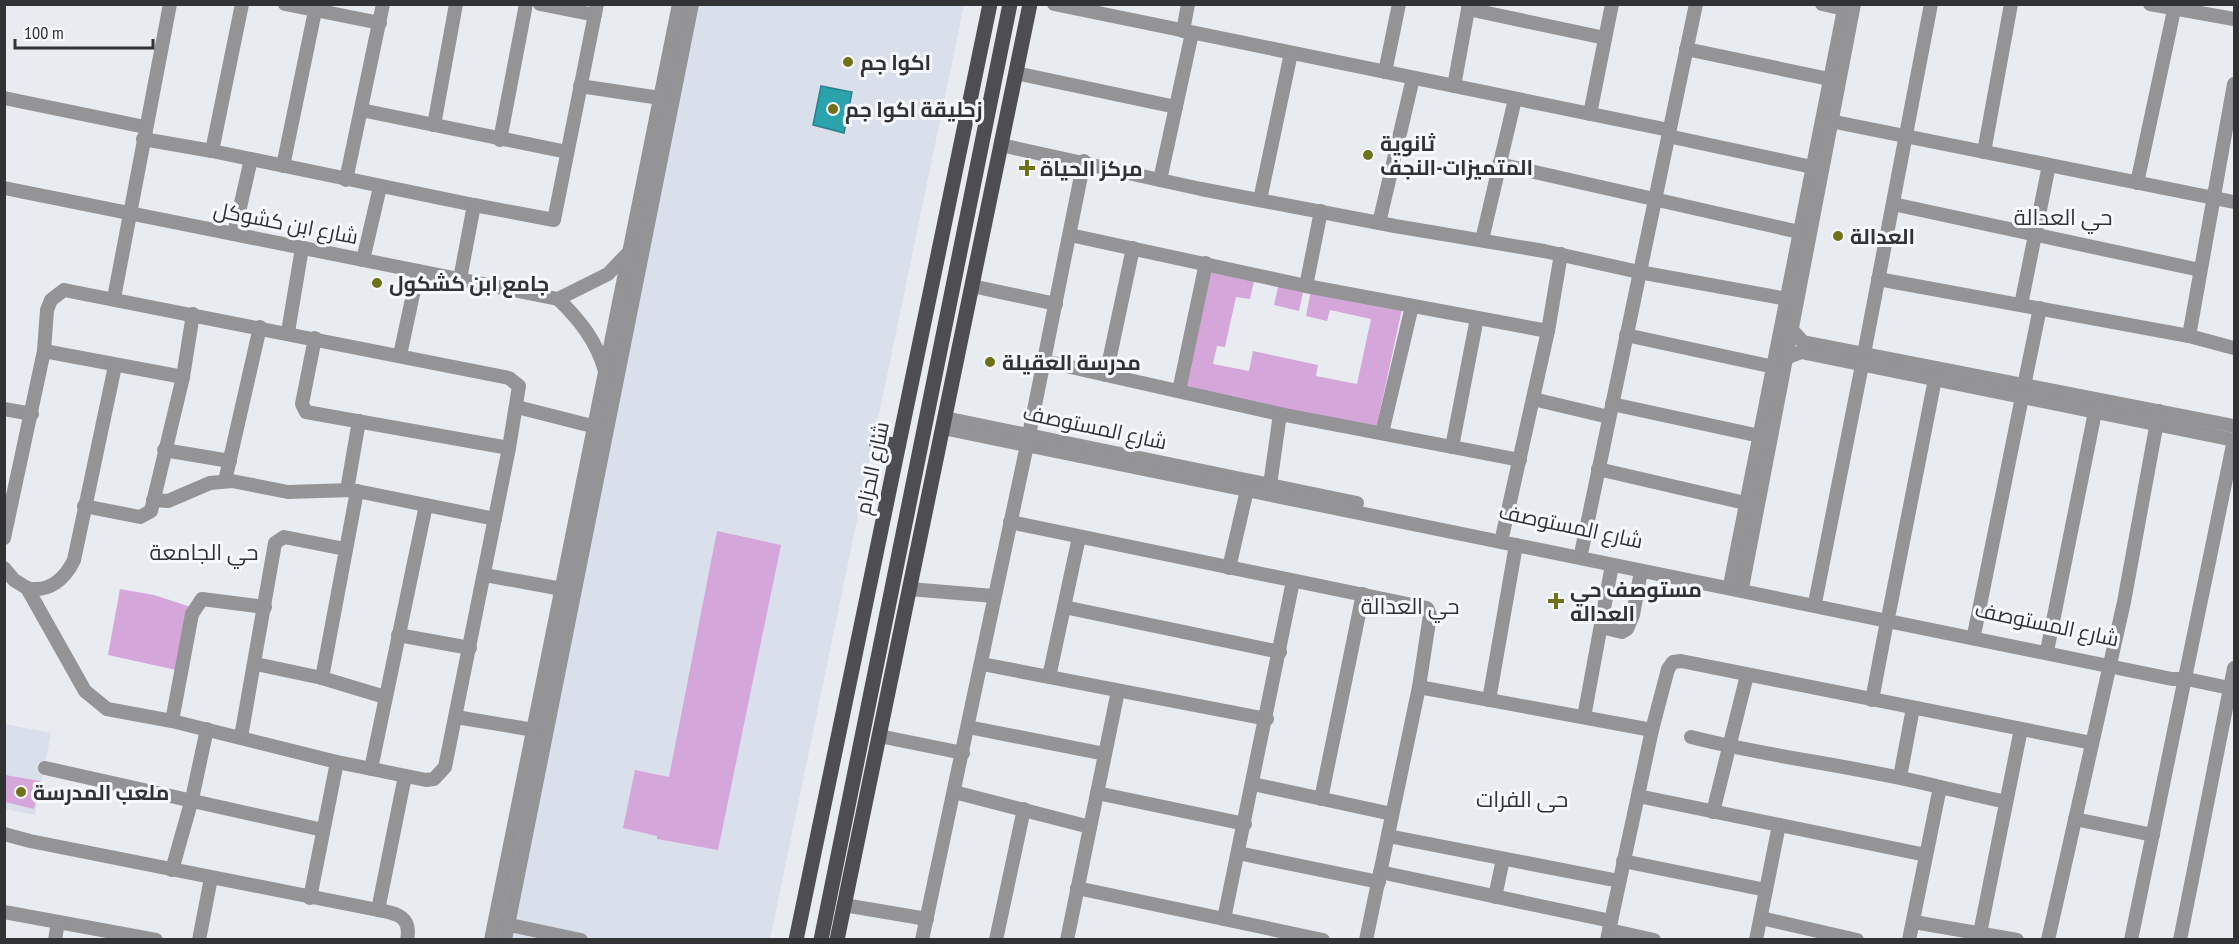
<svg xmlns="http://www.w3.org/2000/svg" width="2239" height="944" font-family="'PT Sans Narrow',Cairo,sans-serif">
  <rect width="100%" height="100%" fill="#e8ebf0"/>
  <g fill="#d9dfeb">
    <polygon points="695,5 964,5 770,939 508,940"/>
    <polygon points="5,724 51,733 35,815 5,809"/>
  </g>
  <g fill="#d5a6da">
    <polygon points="1210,268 1255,277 1250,299 1236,297 1225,347 1217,346 1213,364 1249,371 1253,351 1318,365 1316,376 1357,384 1371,319 1330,310 1327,321 1306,316 1311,290 1402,309 1376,429 1184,388"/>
    <polygon points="1279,283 1304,288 1299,311 1274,305"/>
    <polygon points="717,531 781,545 718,850 657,839 657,836 623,828 635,770 669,777"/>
    <polygon points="120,589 154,595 194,608 181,671 108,655"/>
    <polygon points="5,775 40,781 34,809 5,802"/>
  </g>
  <polygon fill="#2aa3ac" stroke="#2c8188" stroke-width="1.5" points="821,86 852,92 844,133 813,125"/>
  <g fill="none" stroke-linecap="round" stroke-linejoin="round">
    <g stroke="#949496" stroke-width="14">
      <polyline points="285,4 380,23"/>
      <polyline points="540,4 595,15"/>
      <polyline points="1054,4 1669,130"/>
      <polyline points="1822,4 1844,9"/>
      <polyline points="2150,4 2234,19"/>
      <polyline points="1468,9 1605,38"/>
      <polyline points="1183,31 1188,4"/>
      <polyline points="1686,49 1829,79"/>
      <polyline points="1385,72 1399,4"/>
      <polyline points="1016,73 1176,107"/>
      <polyline points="580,86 660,98"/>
      <polyline points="1454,86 1469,4"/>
      <polyline points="4,98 145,127"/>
      <polyline points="361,110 567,152"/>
      <polyline points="1590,114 1612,4"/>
      <polyline points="1830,121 2234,202"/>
      <polyline points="434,125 456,4"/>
      <polyline points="1668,136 1812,167"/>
      <polyline points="143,139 212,151 474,205 460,279"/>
      <polyline points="500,140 526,4"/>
      <polyline points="1001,145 1201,189 1395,226 1544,251 1639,272 1787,299"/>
      <polyline points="212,151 242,4"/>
      <polyline points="1984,152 2011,4"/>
      <polyline points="1499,164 1808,234"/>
      <polyline points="283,166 315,11"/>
      <polyline points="346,180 383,4"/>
      <polyline points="1160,180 1192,33"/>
      <polyline points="2137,183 2174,10"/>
      <polyline points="4,188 558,299"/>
      <polyline points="1260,200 1291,53"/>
      <polyline points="1893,204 2200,270"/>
      <polyline points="474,205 554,220 597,4"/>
      <polyline points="1379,223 1413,78"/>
      <polyline points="234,234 251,159"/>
      <polyline points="1070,235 1306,286 1548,331"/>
      <polyline points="1482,240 1515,99"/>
      <polyline points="363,260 380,187"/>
      <polyline points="1878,279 2189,336 2234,348"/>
      <polyline points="972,286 1056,304"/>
      <polyline points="1306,286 1321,211"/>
      <polyline points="114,298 170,4"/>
      <path d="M558,299C580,320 597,342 605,371"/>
      <polyline points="558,299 608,274 630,251"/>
      <polyline points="2021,305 2049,165"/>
      <polyline points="1791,329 1803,342 2234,426"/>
      <polyline points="288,332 302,248"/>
      <polyline points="1626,335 1774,367"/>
      <polyline points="2189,336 2234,84"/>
      <polyline points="315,338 302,404 306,412 509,448"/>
      <polyline points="44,351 183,377"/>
      <polyline points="1864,354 1931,4"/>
      <polyline points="400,355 418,271"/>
      <polyline points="1786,358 1801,352 2234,440"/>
      <polyline points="1044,361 1280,414 1520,460"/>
      <polyline points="1106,375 1133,248"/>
      <polyline points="2024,386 2040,308"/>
      <polyline points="1179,391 1206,263"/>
      <polyline points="1533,399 1609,417"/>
      <polyline points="1612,404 1760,436"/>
      <polyline points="517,407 596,427"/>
      <polyline points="4,409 32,414"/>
      <polyline points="945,418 1357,503"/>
      <polyline points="943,428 2172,679 2187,679 2234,689"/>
      <polyline points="1382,433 1412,306"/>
      <polyline points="1029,435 1084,161"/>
      <polyline points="1452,447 1477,318"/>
      <polyline points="164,450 230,461"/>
      <polyline points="1598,469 1754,505"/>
      <polyline points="225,481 260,327"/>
      <polyline points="1270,485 1280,414"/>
      <polyline points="347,490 359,421"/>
      <polyline points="153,500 168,501 210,483 232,481 288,492 352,490 495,519"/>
      <polyline points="84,506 140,517 151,511 183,377 193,314"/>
      <polyline points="1010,522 1427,608 1430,615 1419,687 1366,940"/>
      <polyline points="1503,533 1548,331 1561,254"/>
      <polyline points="4,538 44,351 47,310 51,300 64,290 509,378 519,386 509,448 445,767 434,779 426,780 337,762 172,721 107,709 85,691 27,588 14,580 4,568"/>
      <polyline points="1582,549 1696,4"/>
      <polyline points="1229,568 1247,490"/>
      <polyline points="485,575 562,589"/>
      <polyline points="1731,580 1845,4"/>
      <polyline points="1743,583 1854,4"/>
      <path d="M27,588C49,593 65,579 74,560L115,366"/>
      <polyline points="909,589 994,596"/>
      <polyline points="1816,598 1862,365"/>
      <polyline points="1064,607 1280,652"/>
      <polyline points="1889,613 1935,379"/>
      <polyline points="1601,627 1622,632 1627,629 1633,615 1641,571"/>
      <polyline points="1975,630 2022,397"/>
      <polyline points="398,635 470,648"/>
      <polyline points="2048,646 2095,412"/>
      <polyline points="256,664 322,678 385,697"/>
      <polyline points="982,664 1267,719"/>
      <polyline points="1049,677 1079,537"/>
      <polyline points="322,678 357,491"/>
      <polyline points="1419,687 1652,730"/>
      <polyline points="1489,700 1516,545"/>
      <polyline points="1872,700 1887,621"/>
      <polyline points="456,717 534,730"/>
      <polyline points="1584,717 1612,565"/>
      <polyline points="172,721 192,614 202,599 265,607"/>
      <polyline points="968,727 1105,754"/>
      <polyline points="879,736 963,753"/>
      <polyline points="241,737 275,543 284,537 345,549"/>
      <path d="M1691,737C1773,758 1858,766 1940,787"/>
      <polyline points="45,768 323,830"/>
      <polyline points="371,769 426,505"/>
      <path d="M405,776L378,910C397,913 412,917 407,940"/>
      <polyline points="1900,777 1913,708"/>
      <polyline points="1253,784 1392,814"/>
      <polyline points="954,792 1090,827"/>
      <polyline points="1097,793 1245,824"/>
      <polyline points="1638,796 1926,855"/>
      <polyline points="1321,799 1363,594"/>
      <polyline points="1713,812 1747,675"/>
      <polyline points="2075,819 2153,835"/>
      <polyline points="4,834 30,841 378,910"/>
      <polyline points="1388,836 1619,881"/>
      <polyline points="1238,853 1379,882"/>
      <polyline points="1623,861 1766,890"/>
      <polyline points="172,870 192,799 207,729"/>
      <polyline points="1380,872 1611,921"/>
      <polyline points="1077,888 1323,940"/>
      <polyline points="1495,897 1503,859"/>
      <polyline points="310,898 337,762"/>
      <polyline points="844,905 927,919"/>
      <polyline points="4,912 156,940"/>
      <polyline points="1761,918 1857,940"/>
      <polyline points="1224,919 1293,581"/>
      <polyline points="1914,922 2017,940"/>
      <polyline points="500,923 581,940"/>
      <polyline points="1609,930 1654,940"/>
      <polyline points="1980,933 2021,729"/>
      <polyline points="55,940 58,922"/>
      <polyline points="199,940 211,878"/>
      <polyline points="491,940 679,4"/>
      <polyline points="505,940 692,4"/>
      <polyline points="922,940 1027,445"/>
      <polyline points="996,940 1024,809"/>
      <polyline points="1067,940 1118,691"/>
      <polyline points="1607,940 1652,730 1668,669 1673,662 1681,661 2092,743"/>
      <polyline points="1756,940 1779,825"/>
      <polyline points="1909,940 1940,787 2006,802"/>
      <polyline points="2048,940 2124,602 2159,411"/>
      <polyline points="2131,940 2234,440"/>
      <polyline points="2180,940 2234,668"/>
    </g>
    <g stroke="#4e4e52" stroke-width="15">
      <polyline points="876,442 898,446"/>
      <polyline points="796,940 990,4"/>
      <polyline points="821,940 1010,4"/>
      <polyline points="837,940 1030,4"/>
    </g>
  </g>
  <g fill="#707218" stroke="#f5f8fd" stroke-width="2">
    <circle cx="848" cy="62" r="6"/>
    <circle cx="833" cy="109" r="6"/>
    <circle cx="1368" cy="155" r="6"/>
    <path d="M1024 159h6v6h6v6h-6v6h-6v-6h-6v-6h6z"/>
    <circle cx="1838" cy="236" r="6"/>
    <circle cx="377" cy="283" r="6"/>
    <circle cx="990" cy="362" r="6"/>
    <path d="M1553 592h6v6h6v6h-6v6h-6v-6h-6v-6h6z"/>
    <circle cx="21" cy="792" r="6"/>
  </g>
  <g text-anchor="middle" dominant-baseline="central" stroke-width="6" stroke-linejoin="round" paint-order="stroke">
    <g font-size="21" font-weight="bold" fill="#313234" stroke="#f5f8fd" text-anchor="start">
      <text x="860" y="62">اكوا جم</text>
      <text x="845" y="109">زحليقة اكوا جم</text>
      <text x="1380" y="143">ثانوية<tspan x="1380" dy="24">المتميزات-النجف</tspan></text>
      <text x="1040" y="168">مركز الحياة</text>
      <text x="1850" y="236">العدالة</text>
      <text x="389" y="283">جامع ابن كشكول</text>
      <text x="1002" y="362">مدرسة العقيلة</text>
      <text x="1570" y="589">مستوصف حي<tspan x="1570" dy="24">العداله</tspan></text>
      <text x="33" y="792">ملعب المدرسة</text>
    </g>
    <g font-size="21" fill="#313234" stroke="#f5f8fd">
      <text transform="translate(286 223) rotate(11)">شارع ابن كشوكل</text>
      <text transform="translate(1095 427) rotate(12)">شارع المستوصف</text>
      <text transform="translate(872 468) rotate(-78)">شارع الحزام</text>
      <text transform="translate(1571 526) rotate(12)">شارع المستوصف</text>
      <text transform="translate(2047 624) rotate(12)">شارع المستوصف</text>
    </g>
    <g font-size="22" fill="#313234" stroke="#f5f8fd">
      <text x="2063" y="217">حي العدالة</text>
      <text x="204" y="552">حي الجامعة</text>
      <text x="1410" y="606">حي العدالة</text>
      <text x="1522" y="799">حی الفرات</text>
    </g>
  </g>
  <rect width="2239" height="944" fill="none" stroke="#313234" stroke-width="12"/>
  <path d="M15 39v9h138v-9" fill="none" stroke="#313234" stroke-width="3"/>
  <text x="24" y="39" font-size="18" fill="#313234" stroke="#f5f8fd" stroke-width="4.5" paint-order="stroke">100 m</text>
</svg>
